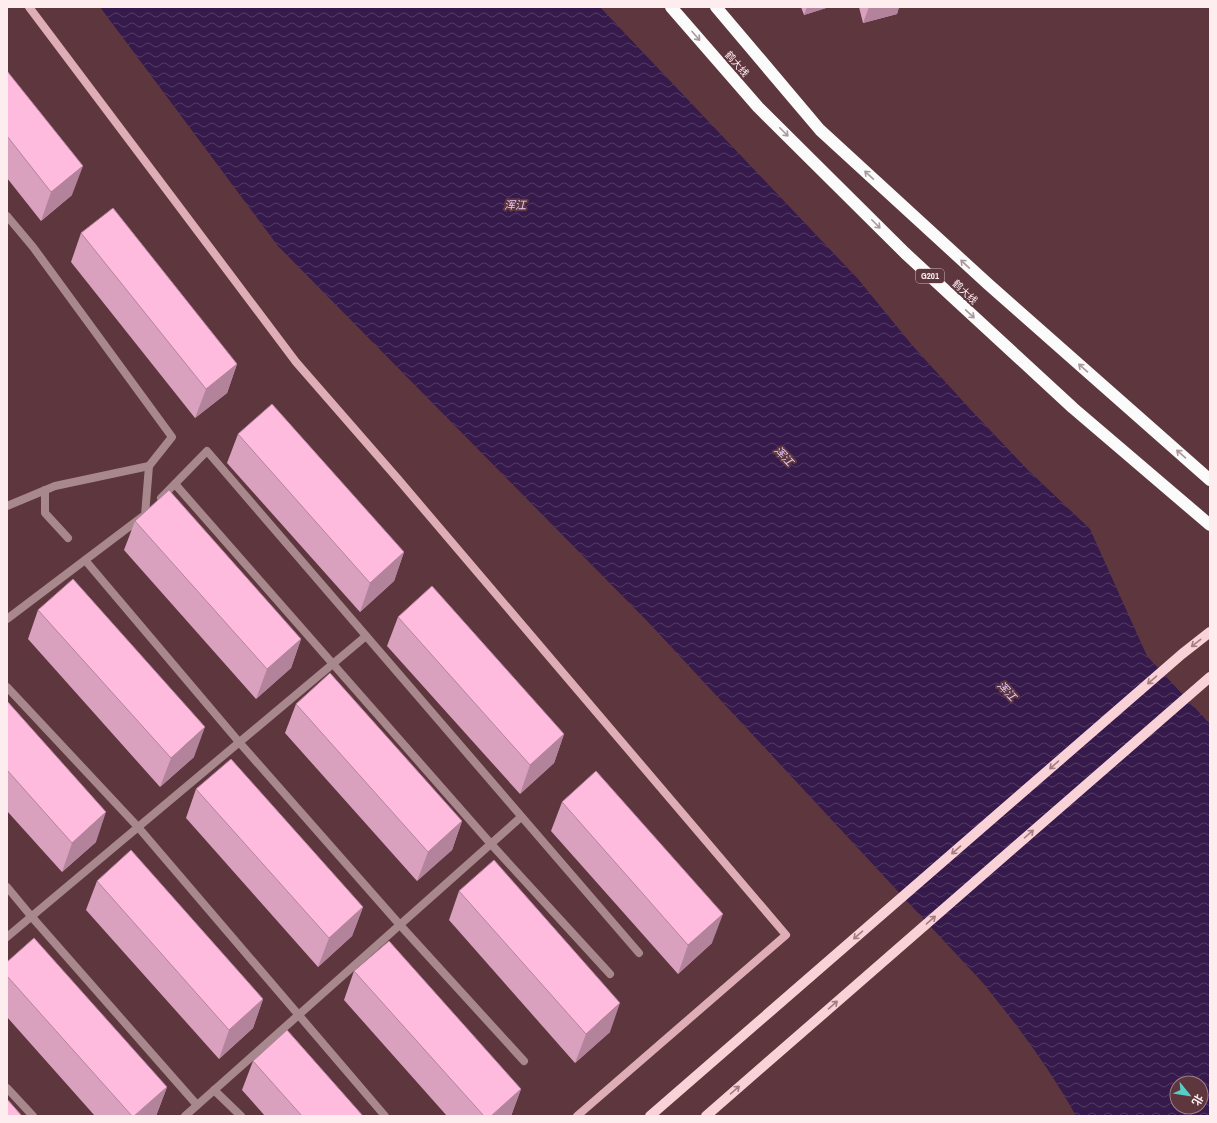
<svg xmlns="http://www.w3.org/2000/svg" width="1217" height="1123" font-family="'Archivo Narrow','Noto Sans SC',sans-serif">
  <defs>
    <pattern id="water-waves" width="16" height="10" patternUnits="userSpaceOnUse"><rect width="16" height="10" fill="#351a4b"/><path d="M0 5q4-4 8 0t8 0" fill="none" stroke="#533c65"/></pattern>
  </defs>
  <rect width="100%" height="100%" fill="#5e363e"/>
  <path fill="url(#water-waves)" fill-rule="evenodd" d="M100,7H600L858,279L912,345L969,408L1028,470L1090,529L1147,656L1210,724V1116H1076C1050,1069 1017,1025 983,983L650,624L278,246ZM1177,1083H1201V1107H1177Z"/>
  <g fill="none" stroke-linecap="round" stroke-linejoin="round">
    <g stroke="#a8888d" stroke-width="8">
      <polyline points="7,216 33,247 172,437 149,466 55,486 7,506"/>
      <polyline points="175,484 491,844 610,974"/>
      <polyline points="45,490 45,513 68,538"/>
      <polyline points="161,498 207,451 639,953"/>
      <polyline points="145,515 149,466"/>
      <polyline points="85,560 239,742 400,925 524,1061"/>
      <polyline points="7,619 142,517"/>
      <polyline points="7,687 138,827 385,1116"/>
      <polyline points="7,887 31,916 197,1105"/>
      <polyline points="7,937 366,636"/>
      <polyline points="7,1088 33,1116"/>
      <polyline points="214,1090 241,1116"/>
      <polyline points="185,1116 521,817"/>
    </g>
    <polyline stroke="#dfadb5" stroke-width="8" points="29,7 296,362 398,479 786,935 577,1116"/>
    <g stroke="#f9d2d8" stroke-width="10">
      <polyline points="650,1116 1182,654 1210,632"/>
      <polyline points="706,1116 1210,677"/>
    </g>
    <g stroke="#fbfbfb" stroke-width="12">
      <polyline points="671,7 758,107 905,253 1073,408 1210,525"/>
      <polyline points="716,7 820,130 988,284 1210,480"/>
    </g>
  </g>
  <g fill="#daa1be">
    <polygon points="801,7 827,7 826,8 804,15"/>
    <polygon points="859,7 899,7 897,14 863,23"/>
    <polygon points="7,71 72,195 41,221 7,178"/>
    <polygon points="81,233 237,364 227,393 195,418 71,262"/>
    <polygon points="238,434 404,552 394,581 360,612 227,463"/>
    <polygon points="135,521 301,639 291,668 256,699 124,550"/>
    <polygon points="38,610 194,757 160,787 28,639"/>
    <polygon points="398,617 564,734 554,763 520,794 387,646"/>
    <polygon points="7,701 96,842 62,872 7,811"/>
    <polygon points="296,704 462,821 452,850 417,881 285,733"/>
    <polygon points="196,789 363,907 352,936 318,967 186,818"/>
    <polygon points="562,802 712,943 678,974 551,831"/>
    <polygon points="97,881 263,999 253,1028 219,1059 86,910"/>
    <polygon points="459,891 610,1032 575,1063 449,920"/>
    <polygon points="7,962 167,1087 156,1116 95,1116 7,1017"/>
    <polygon points="354,971 521,1089 511,1116 447,1116 344,1000"/>
    <polygon points="253,1061 363,1116 265,1116 242,1090"/>
  </g>
  <g fill="#b2839b">
    <polygon points="807,7 827,7 826,8 804,15"/>
    <polygon points="869,7 899,7 897,14 863,23"/>
    <polygon points="83,166 72,195 41,221 51,192"/>
    <polygon points="237,364 227,393 195,418 206,389"/>
    <polygon points="404,552 394,581 360,612 370,583"/>
    <polygon points="301,639 291,668 256,699 267,669"/>
    <polygon points="205,727 194,757 160,787 171,758"/>
    <polygon points="564,734 554,763 520,794 530,765"/>
    <polygon points="106,812 96,842 62,872 72,843"/>
    <polygon points="462,821 452,850 417,881 428,852"/>
    <polygon points="363,907 352,936 318,967 329,938"/>
    <polygon points="723,914 712,943 678,974 688,945"/>
    <polygon points="263,999 253,1028 219,1059 229,1030"/>
    <polygon points="620,1003 610,1032 575,1063 586,1034"/>
    <polygon points="167,1087 156,1116 134,1116"/>
    <polygon points="521,1089 511,1116 491,1116"/>
  </g>
  <g fill="#febbdd" stroke="#b2839b">
    <polygon points="7,71 83,166 51,192 7,136"/>
    <polygon points="113,208 237,364 206,389 81,233"/>
    <polygon points="272,404 404,552 370,583 238,434"/>
    <polygon points="169,490 301,639 267,669 135,521"/>
    <polygon points="73,579 205,727 171,758 38,610"/>
    <polygon points="432,586 564,734 530,765 398,617"/>
    <polygon points="330,673 462,821 428,852 296,704"/>
    <polygon points="7,701 106,812 72,843 7,770"/>
    <polygon points="231,759 363,907 329,938 196,789"/>
    <polygon points="596,771 723,914 688,945 562,802"/>
    <polygon points="131,850 263,999 229,1030 97,881"/>
    <polygon points="494,860 620,1003 586,1034 459,891"/>
    <polygon points="34,938 167,1087 134,1116 132,1116 7,976 7,962"/>
    <polygon points="389,941 521,1089 491,1116 484,1116 354,971"/>
    <polygon points="287,1030 363,1116 302,1116 253,1061"/>
    <polygon points="7,1099 22,1116 7,1116"/>
  </g>
  <defs><path id="oneway-shaft" d="M-6 0H5M1.5-3L5.5 0L1.5 3" fill="none" stroke-width="1.6" stroke-linecap="round" stroke-linejoin="round"/></defs>
  <g stroke="#ac989c">
    <use href="#oneway-shaft" transform="translate(696 36) rotate(49)"/>
    <use href="#oneway-shaft" transform="translate(784 132) rotate(45)"/>
    <use href="#oneway-shaft" transform="translate(869 175) rotate(-137)"/>
    <use href="#oneway-shaft" transform="translate(876 224) rotate(45)"/>
    <use href="#oneway-shaft" transform="translate(965 264) rotate(-137)"/>
    <use href="#oneway-shaft" transform="translate(970 314) rotate(43)"/>
    <use href="#oneway-shaft" transform="translate(1083 368) rotate(-139)"/>
    <use href="#oneway-shaft" transform="translate(1181 454) rotate(-139)"/>
  </g>
  <g stroke="#a47c83">
    <use href="#oneway-shaft" transform="translate(1196 643) rotate(142)"/>
    <use href="#oneway-shaft" transform="translate(1152 680) rotate(139)"/>
    <use href="#oneway-shaft" transform="translate(1054 765) rotate(139)"/>
    <use href="#oneway-shaft" transform="translate(1029 834) rotate(-41)"/>
    <use href="#oneway-shaft" transform="translate(956 850) rotate(139)"/>
    <use href="#oneway-shaft" transform="translate(931 920) rotate(-41)"/>
    <use href="#oneway-shaft" transform="translate(858 935) rotate(139)"/>
    <use href="#oneway-shaft" transform="translate(833 1005) rotate(-41)"/>
    <use href="#oneway-shaft" transform="translate(735 1090) rotate(-41)"/>
  </g>
  <g text-anchor="middle" dominant-baseline="central" stroke-width="4" stroke-linejoin="round" paint-order="stroke">
    <rect fill="#5e363e" stroke="#cdb6ba" stroke-width="1" x="916" y="269" width="28" height="14" rx="3"/>
    <g font-size="9" font-weight="bold" fill="#fdedef">
      <text x="930" y="276">G201</text>
    </g>
    <g font-size="10" fill="#fdedef" stroke="#5e363e">
      <text transform="translate(737 64) rotate(49)">鹤大线</text>
      <text transform="translate(965 292) rotate(43)">鹤大线</text>
    </g>
    <g font-size="11" font-style="italic" fill="#e5cdfe" stroke="#5e363e">
      <text x="515" y="205">浑江</text>
      <text transform="translate(784 456) rotate(46)">浑江</text>
      <text transform="translate(1007 691) rotate(46)">浑江</text>
    </g>
  </g>
  <rect width="1217" height="1123" fill="none" stroke="#fdedef" stroke-width="16"/>
  <g transform="translate(1189 1095) rotate(120)"><circle r="19" fill="#5e363e" stroke="#9e7f85"/>
  <path d="M0-3L7 15L0 10L-7 15Z" fill="#56cec3"/>
  <text y="-6" font-size="11" font-weight="bold" text-anchor="middle" fill="#fdedef">北</text>
  </g>
</svg>
